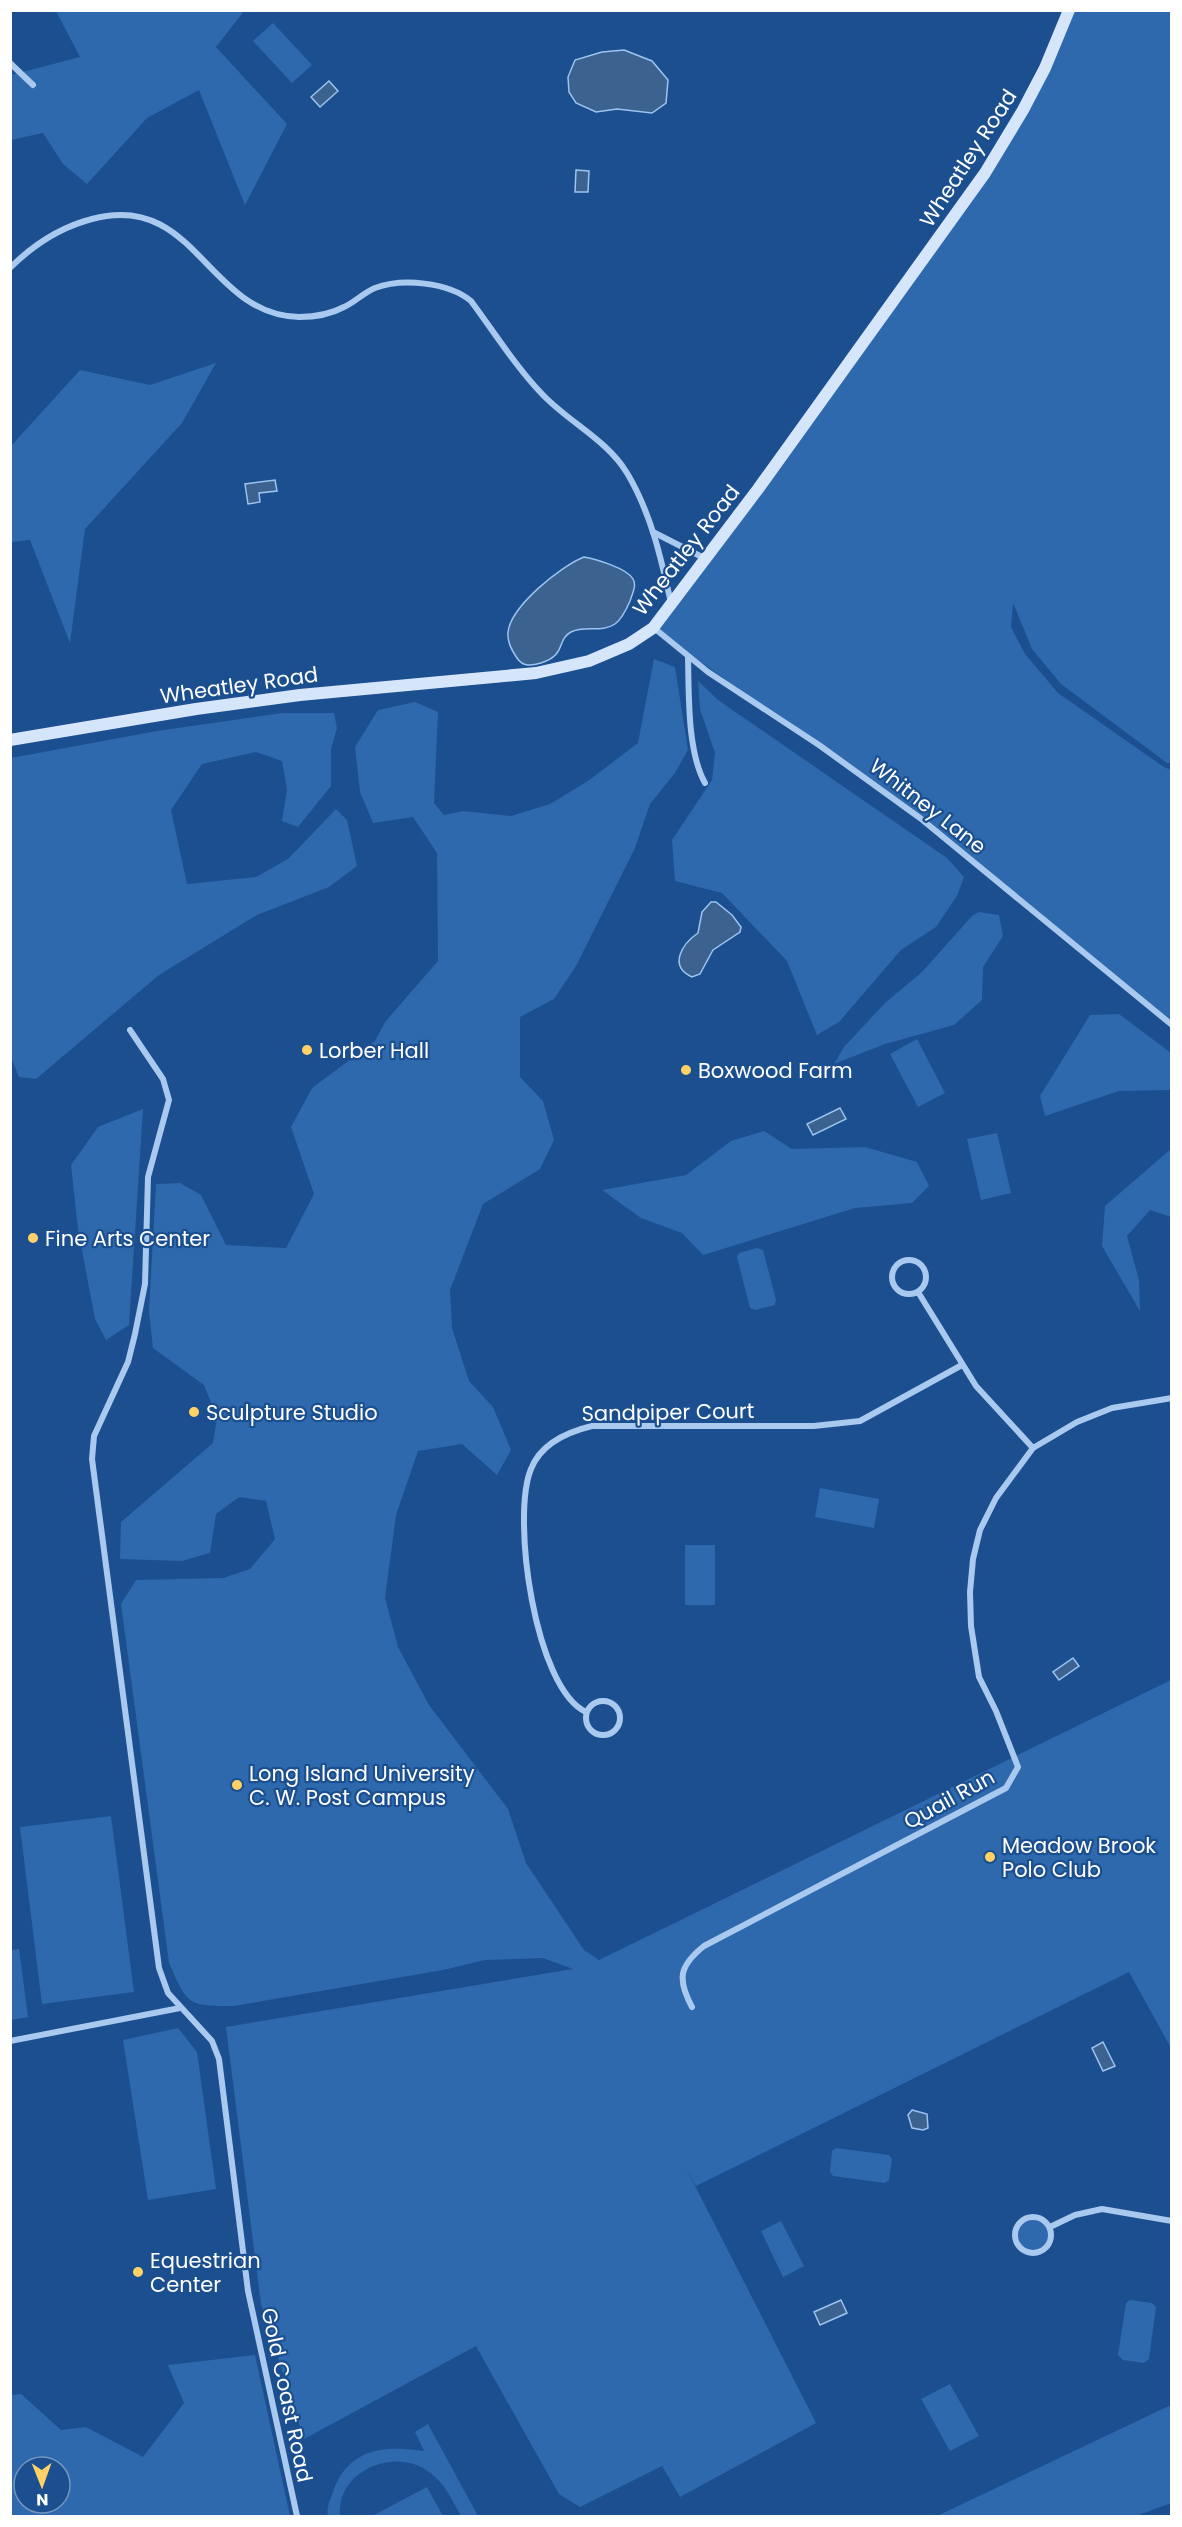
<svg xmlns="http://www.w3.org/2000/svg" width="1182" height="2527" font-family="Poppins,sans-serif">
  <rect width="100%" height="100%" fill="#1b4f8f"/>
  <g fill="#2e69ad" fill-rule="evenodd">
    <polygon points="56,11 244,11 216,47 287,124 245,205 199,90 147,118 87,184 63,164 43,133 11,140 11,75 80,57"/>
    <polygon points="1069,11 1171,11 1171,763 1167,763 1061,684 1032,649 1013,603 1011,627 1025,654 1058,693 1164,767 1171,770 1171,1025 920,818 653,628 985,173"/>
    <polygon points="273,23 312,65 292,83 253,41"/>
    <polygon points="216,363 182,423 85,529 70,643 30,540 11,542 11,446 80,370 150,385"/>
    <path d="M654,659L675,667L688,750L675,773L650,804L635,848L576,966L554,999L520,1017V1077L543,1101L554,1140L540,1169L483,1204L450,1290L452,1328L469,1381L493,1407L511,1450L497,1475L462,1444L418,1451L396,1515L385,1598L398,1647L429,1705L508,1809L526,1863L584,1950L599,1960L1171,1680V2048L1129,1972L696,2186L686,2168L816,2423L680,2497L662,2466L580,2507L559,2494L476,2346L304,2439L261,2304L226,2027L573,1969L543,1958L485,1960L443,1970L234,2006C188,2006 188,2006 169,1963L121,1604L136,1580L223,1578L250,1569L275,1539L266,1501L239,1497L216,1514L210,1553L182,1561L120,1559L121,1522L213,1443L217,1418L204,1385L153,1348L149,1311L156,1184L180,1183L201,1195L226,1245L286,1248L314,1194L291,1127L312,1088L375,1041L385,1022L438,961L437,853L413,817L373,823L360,792L355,747L378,710L415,702L438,712L434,803L444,815L463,811L511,816L550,804L588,781L638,743Z"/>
    <polygon points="698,681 718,700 947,858 964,877 957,896 936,927 901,950 839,1022 817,1035 787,961 722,893 675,881 672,840 712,780 715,753 700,709"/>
    <polygon points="282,713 334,713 337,728 331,749 331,786 298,827 282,821 287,790 282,761 256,752 202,764 171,810 187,884 256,877 288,859 336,809 347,820 357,866 329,887 257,915 159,975 36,1079 19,1077 12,1060 10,1046 11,758 157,731"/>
    <polygon points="979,912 999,915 1003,936 983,967 982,1000 954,1025 885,1044 834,1064 844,1047 885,1003 922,972 972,916"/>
    <polygon points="1119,1014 1171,1053 1171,1090 1119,1091 1045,1116 1040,1096 1090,1015"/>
    <polygon points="917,1039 945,1093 918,1107 890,1054"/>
    <polygon points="143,1109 129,1325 106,1340 95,1319 78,1229 71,1165 98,1127"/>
    <polygon points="764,1131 792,1149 865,1147 917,1162 929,1186 912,1203 855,1208 703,1255 682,1233 641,1218 602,1190 686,1175 731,1141"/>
    <polygon points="997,1133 1011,1193 981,1200 967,1139"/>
    <polygon points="1171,1149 1171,1217 1150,1210 1127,1236 1139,1280 1140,1311 1102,1246 1105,1206"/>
    <polygon points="757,1248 763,1250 776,1300 775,1305 755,1310 750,1308 737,1257 739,1253"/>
    <polygon points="820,1488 879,1499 874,1528 815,1517"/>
    <rect x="685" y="1545" width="30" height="60"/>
    <polygon points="111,1816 134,1992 42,2004 20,1827"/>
    <polygon points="19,1949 28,2017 11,2020 11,1950"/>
    <polygon points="178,2028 197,2052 216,2189 148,2200 123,2040"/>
    <polygon points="836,2148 889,2155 892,2159 889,2180 885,2183 833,2176 830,2172 832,2151"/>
    <circle cx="1034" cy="2235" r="16"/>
    <polygon points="781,2221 804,2266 783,2277 761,2231"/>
    <polygon points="1130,2300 1152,2303 1156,2307 1149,2359 1144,2363 1123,2360 1118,2355 1126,2303"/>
    <path d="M255,2355L290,2516H11V2395L21,2394L61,2430L86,2427L143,2457L184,2403L168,2365ZM24,2467H60V2503H24Z"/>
    <polygon points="950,2384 979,2436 950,2451 921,2399"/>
    <polygon points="1171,2405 1171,2503 1136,2516 937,2516"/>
    <path d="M428,2424L478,2516H461C452,2500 445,2483 429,2472C395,2446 336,2471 340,2516H328C326,2507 331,2498 334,2489C349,2448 386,2445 424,2451L415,2432Z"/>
    <polygon points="427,2487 443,2516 372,2516"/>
  </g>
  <g fill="#3c6290" stroke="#9cc4f0" stroke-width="1.5">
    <polygon points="624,50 652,61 668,80 666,103 652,113 617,109 596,112 576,103 569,92 568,77 575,60 602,52"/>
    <polygon points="329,81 338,91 320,107 311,97"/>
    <polygon points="576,170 589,171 588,192 575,192"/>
    <polygon points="275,480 277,491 259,493 260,502 248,504 245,484"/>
    <path d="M584,557C595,559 627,568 633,579C637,586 632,594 630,601C627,608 622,619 615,624C602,633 584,625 571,632C556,640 567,655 541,663C531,666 523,667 517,658C512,651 507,641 508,632C511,606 561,566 584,557Z"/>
    <path d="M711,902H716L732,915L741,927L740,932L713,950L700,974L692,977C668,966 682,944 698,933L702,912Z"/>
    <polygon points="840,1108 846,1119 813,1135 807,1124"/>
    <polygon points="1073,1658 1079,1666 1059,1680 1053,1672"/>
    <polygon points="1103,2042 1115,2066 1103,2071 1092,2048"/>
    <polygon points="912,2110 927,2114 928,2128 923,2130 912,2128 908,2115"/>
    <polygon points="841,2300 847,2313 820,2325 814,2312"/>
  </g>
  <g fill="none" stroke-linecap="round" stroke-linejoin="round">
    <g stroke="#a9c9ee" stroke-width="6">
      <polyline points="10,63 33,85"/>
      <path d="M10,268C32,246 61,227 92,219C196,191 207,315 299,317C314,317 331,314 344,307C355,302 363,293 375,288C402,278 448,282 471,301C494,332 516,367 543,395C570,423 607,440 627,473C651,513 661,558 671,603"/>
      <polyline points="653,532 706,559"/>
      <polyline points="654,628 708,672 819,745 920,818 1172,1025"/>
      <path d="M688,657C689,693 687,751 705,783"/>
      <polyline points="130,1030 163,1079 169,1100 148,1177 145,1284 135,1334 128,1362 94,1436 92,1459 159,1968 168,1993 212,2041 219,2059 248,2291 297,2516"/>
      <circle cx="909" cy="1277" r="17"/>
      <polyline points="918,1292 976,1386 1033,1448"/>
      <circle cx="603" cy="1718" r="17"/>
      <path d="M586,1712C535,1689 511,1517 531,1469C541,1443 567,1432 592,1426H814L860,1421L962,1365"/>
      <path d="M692,2007C677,1979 679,1966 704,1946L1006,1788L1018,1767L996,1711L979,1677L971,1626L970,1592L973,1559L980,1530L996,1498L1033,1448L1077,1422L1112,1408L1172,1398"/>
      <polyline points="10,2041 180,2008"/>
      <circle cx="1033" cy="2235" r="18"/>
      <polyline points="1050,2227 1075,2215 1102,2209 1172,2221"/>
    </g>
    <polyline stroke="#d6e6fa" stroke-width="12" points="10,740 196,709 300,695 536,673 589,661 629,644 653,628 758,489 985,173 1023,110 1045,68 1069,10"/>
  </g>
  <g fill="#ffd166" stroke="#1b4f8f" stroke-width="2">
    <circle cx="307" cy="1050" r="6"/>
    <circle cx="686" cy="1070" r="6"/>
    <circle cx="33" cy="1238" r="6"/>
    <circle cx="194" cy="1412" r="6"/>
    <circle cx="237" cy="1785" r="6"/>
    <circle cx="990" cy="1857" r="6"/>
    <circle cx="138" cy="2272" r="6"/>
  </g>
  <g text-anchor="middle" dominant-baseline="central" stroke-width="4.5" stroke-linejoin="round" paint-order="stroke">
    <g font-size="21" fill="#fff" stroke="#1b4f8f">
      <text transform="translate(968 158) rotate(-57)">Wheatley Road</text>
      <text transform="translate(686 550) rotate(-52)">Wheatley Road</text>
      <text transform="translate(239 685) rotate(-8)">Wheatley Road</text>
      <text transform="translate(928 806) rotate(38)">Whitney Lane</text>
      <text transform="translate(668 1412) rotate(-1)">Sandpiper Court</text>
      <text transform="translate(949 1799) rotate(-29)">Quail Run</text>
      <text transform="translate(287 2395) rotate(78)">Gold Coast Road</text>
    </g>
    <g font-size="21" fill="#fff" stroke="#1b4f8f" text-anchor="start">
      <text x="319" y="1050">Lorber Hall</text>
      <text x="698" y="1070">Boxwood Farm</text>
      <text x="45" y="1238">Fine Arts Center</text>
      <text x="206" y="1412">Sculpture Studio</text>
      <text x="249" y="1773">Long Island University<tspan x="249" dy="24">C. W. Post Campus</tspan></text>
      <text x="1002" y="1845">Meadow Brook<tspan x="1002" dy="24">Polo Club</tspan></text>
      <text x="150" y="2260">Equestrian<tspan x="150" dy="24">Center</tspan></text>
    </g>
  </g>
  <rect width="1182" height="2527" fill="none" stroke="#ffffff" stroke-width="24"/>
  <g transform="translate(42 2485) rotate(179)"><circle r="28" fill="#1b4f8f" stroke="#7695bc" stroke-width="1.5"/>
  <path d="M0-4.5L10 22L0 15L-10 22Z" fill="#ffd166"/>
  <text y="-9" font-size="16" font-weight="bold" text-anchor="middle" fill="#ffffff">N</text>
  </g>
</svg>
